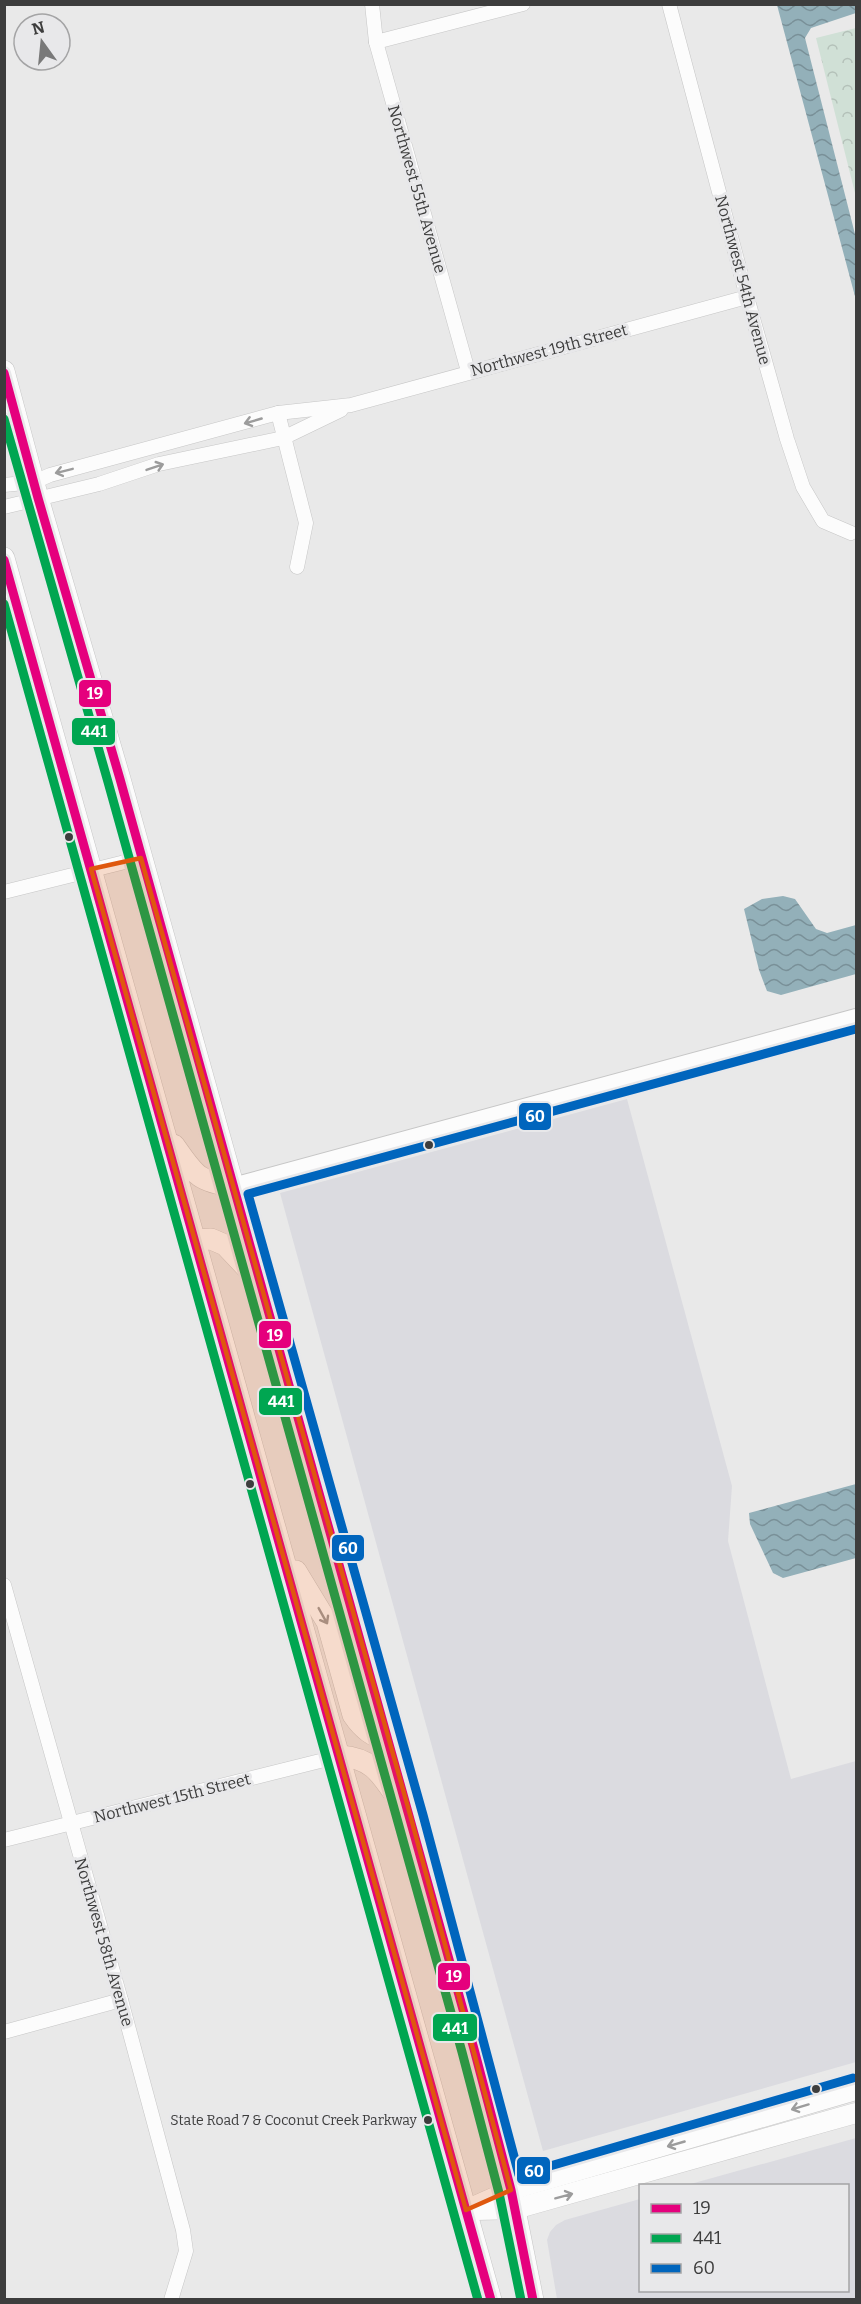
<svg xmlns="http://www.w3.org/2000/svg" width="861" height="2304" font-family="Bitter,serif">
  <defs>
    <pattern id="forest-crowns" width="20" height="18" patternUnits="userSpaceOnUse" patternTransform="scale(1.5)"><rect width="20" height="18" fill="#d0e0d6"/><path d="M2 6a3 3 0 1 1 6 0M12 15a3 3 0 1 1 6 0" fill="none" stroke="#b4c1b9"/></pattern>
    <pattern id="water-waves" width="16" height="10" patternUnits="userSpaceOnUse" patternTransform="scale(1.5)"><rect width="16" height="10" fill="#93b0b9"/><path d="M0 5q4-4 8 0t8 0" fill="none" stroke="#799098"/></pattern>
  </defs>
  <rect width="100%" height="100%" fill="#e9e9e9"/>
  <g fill="#dbdbe0">
    <polygon points="627,1099 732,1486 728,1541 791,1779 856,1761 856,2062 543,2151 280,1193"/>
    <polygon points="856,2138 856,2299 557,2299 547,2240 550,2232 556,2225 565,2220 640,2199 640,2290 848,2290 848,2186 687,2185"/>
  </g>
  <polygon fill="url(#forest-crowns)" points="856,28 856,197 816,38"/>
  <g fill="url(#water-waves)">
    <polygon points="777,5 856,5 856,13 811,28 805,38 856,238 856,300"/>
    <polygon points="783,896 795,899 816,929 827,933 856,925 856,974 781,995 767,991 759,970 744,909 762,899"/>
    <polygon points="856,1484 856,1558 783,1578 773,1573 750,1524 749,1513"/>
  </g>
  <g fill="none" stroke-linecap="round" stroke-linejoin="round">
    <defs>
      <g id="minor">
        <polyline points="372,4 376,42 468,371"/>
        <polyline points="669,4 747,297 787,439 803,487 823,521 851,533"/>
        <polyline points="376,42 523,4"/>
        <polyline points="278,413 306,523 297,567"/>
        <polyline points="4,485 34,482 50,475 278,413 351,405 747,297"/>
        <polyline points="4,507 99,484 159,464 283,438 341,410"/>
        <polyline points="4,892 141,858"/>
        <polyline points="4,1585 121,2000 183,2230 186,2251 171,2300"/>
        <polyline points="4,1840 340,1756"/>
        <polyline points="4,2032 121,2000"/>
      </g>
      <polyline id="tertiary" points="233,1186 856,1017"/>
      <g id="secondary">
        <polyline points="466,2210 511,2190 856,2090"/>
        <polyline points="476,2210 515,2209 856,2113"/>
      </g>
      <g id="primary">
        <polyline points="4,371 38,498 120,779 474,2049 511,2190 533,2300"/>
        <polyline points="4,558 491,2300"/>
        <path d="M174,1145C194,1173 197,1182 233,1186"/>
        <polyline points="195,1240 211,1239 225,1245 257,1279"/>
        <path d="M296,1571L327,1622L353,1715C363,1730 372,1736 390,1742"/>
        <path d="M340,1756C376,1758 383,1779 402,1805"/>
      </g>
    </defs>
    <use href="#minor" stroke="#c6c6c6" stroke-width="15"/>
    <use href="#tertiary" stroke="#c6c6c6" stroke-width="18"/>
    <use href="#secondary" stroke="#c6c6c6" stroke-width="21"/>
    <use href="#primary" stroke="#c6c6c6" stroke-width="22"/>
    <use href="#minor" stroke="#fcfcfc" stroke-width="14"/>
    <use href="#tertiary" stroke="#fcfcfc" stroke-width="16"/>
    <use href="#secondary" stroke="#fcfcfc" stroke-width="20"/>
    <use href="#primary" stroke="#fcfcfc" stroke-width="21"/>
    <defs>
      <g id="bus-1">
        <polyline points="4,373 38,498 120,779 474,2049 511,2190 533,2300"/>
        <polyline points="4,560 491,2300"/>
      </g>
      <g id="bus-2">
        <polyline points="4,419 108,782 462,2052 499,2193 521,2300"/>
        <polyline points="4,604 478,2300"/>
      </g>
      <polyline id="bus-3" points="853,2078 519,2175 423,1815 248,1194 856,1029"/>
    </defs>
    <use href="#bus-1" stroke="#e8e8ea" stroke-width="14"/>
    <use href="#bus-2" stroke="#e8e8ea" stroke-width="14"/>
    <use href="#bus-3" stroke="#e8e8ea" stroke-width="14"/>
    <use href="#bus-1" stroke="#e5007d" stroke-width="9"/>
    <use href="#bus-2" stroke="#00a651" stroke-width="9"/>
    <use href="#bus-3" stroke="#0065bd" stroke-width="9"/>
  </g>
  <defs><path id="oneway-shaft" d="M-6 0H5M1.5-3L5.5 0L1.5 3" fill="none" stroke-width="1.6" stroke-linecap="round" stroke-linejoin="round" transform="scale(1.5)"/></defs>
  <g stroke="#9c9c9c">
    <use href="#oneway-shaft" transform="translate(253 421) rotate(164)"/>
    <use href="#oneway-shaft" transform="translate(155 467) rotate(-19)"/>
    <use href="#oneway-shaft" transform="translate(64 471) rotate(166)"/>
    <use href="#oneway-shaft" transform="translate(323 1616) rotate(61)"/>
    <use href="#oneway-shaft" transform="translate(800 2107) rotate(163)"/>
    <use href="#oneway-shaft" transform="translate(676 2144) rotate(164)"/>
    <use href="#oneway-shaft" transform="translate(564 2196) rotate(-15)"/>
  </g>
  <path fill="#df580e" fill-opacity="0.2" stroke="#df580e" stroke-width="4.5" stroke-linejoin="round" d="M141,858L411,1818L511,2190L466,2210L91,869Z"/>
  <g fill="#3d3d3d" stroke="#e8e8ea" stroke-width="2">
    <circle cx="69" cy="837" r="5"/>
    <circle cx="429" cy="1145" r="5"/>
    <circle cx="250" cy="1484" r="5"/>
    <circle cx="816" cy="2089" r="5"/>
    <circle cx="428" cy="2120" r="5"/>
  </g>
  <g text-anchor="middle" dominant-baseline="central" stroke-width="6" stroke-linejoin="round" paint-order="stroke">
    <g font-size="14" fill="#3d3d3d" stroke="#e8e8ea" text-anchor="end">
      <text x="417" y="2120">State Road 7 &amp; Coconut Creek Parkway</text>
    </g>
    <g font-size="16" fill="#3d3d3d" stroke="#e8e8ea">
      <text transform="translate(417 189) rotate(74)">Northwest 55th Avenue</text>
      <text transform="translate(743 280) rotate(75)">Northwest 54th Avenue</text>
      <text transform="translate(549 350) rotate(-15)">Northwest 19th Street</text>
      <text transform="translate(172 1798) rotate(-14)">Northwest 15th Street</text>
      <text transform="translate(104 1942) rotate(74)">Northwest 58th Avenue</text>
    </g>
  </g>
  <g stroke="#e8e8ea" stroke-width="2">
    <rect x="78" y="679" width="34" height="29" rx="6" fill="#e5007d"/>
    <rect x="71" y="717" width="45" height="29" rx="6" fill="#00a651"/>
    <rect x="518" y="1102" width="34" height="29" rx="6" fill="#0065bd"/>
    <rect x="258" y="1320" width="34" height="29" rx="6" fill="#e5007d"/>
    <rect x="258" y="1387" width="45" height="29" rx="6" fill="#00a651"/>
    <rect x="331" y="1534" width="34" height="28" rx="6" fill="#0065bd"/>
    <rect x="437" y="1962" width="34" height="29" rx="6" fill="#e5007d"/>
    <rect x="432" y="2013" width="46" height="29" rx="6" fill="#00a651"/>
    <rect x="516" y="2156" width="35" height="29" rx="6" fill="#0065bd"/>
  </g>
  <g font-size="16" text-anchor="middle" font-weight="bold" fill="#fff">
    <text x="95" y="699">19</text>
    <text x="94" y="737">441</text>
    <text x="535" y="1122">60</text>
    <text x="275" y="1341">19</text>
    <text x="281" y="1407">441</text>
    <text x="348" y="1554">60</text>
    <text x="454" y="1982">19</text>
    <text x="455" y="2034">441</text>
    <text x="534" y="2177">60</text>
  </g>
  <rect width="861" height="2304" fill="none" stroke="#3d3d3d" stroke-width="12"/>
  <rect x="639" y="2184" width="210" height="108" fill="#e8e8ea" stroke="#a4a4a5" stroke-width="1.5"/>
  <rect x="651" y="2204" width="30" height="9" fill="#e5007d" stroke="#a4a4a5" stroke-width="1.5"/>
  <text x="693" y="2214" font-size="18" fill="#3d3d3d">19</text>
  <rect x="651" y="2234" width="30" height="9" fill="#00a651" stroke="#a4a4a5" stroke-width="1.5"/>
  <text x="693" y="2244" font-size="18" fill="#3d3d3d">441</text>
  <rect x="651" y="2264" width="30" height="9" fill="#0065bd" stroke="#a4a4a5" stroke-width="1.5"/>
  <text x="693" y="2274" font-size="18" fill="#3d3d3d">60</text>
  <g transform="translate(42 42) rotate(345)"><circle r="28" fill="#e8e8ea" stroke="#a4a4a5" stroke-width="1.5"/>
  <path d="M0-4.5L10 22L0 15L-10 22Z" fill="#797979"/>
  <text y="-9" font-size="16" font-weight="bold" text-anchor="middle" fill="#3d3d3d">N</text>
  </g>
</svg>
